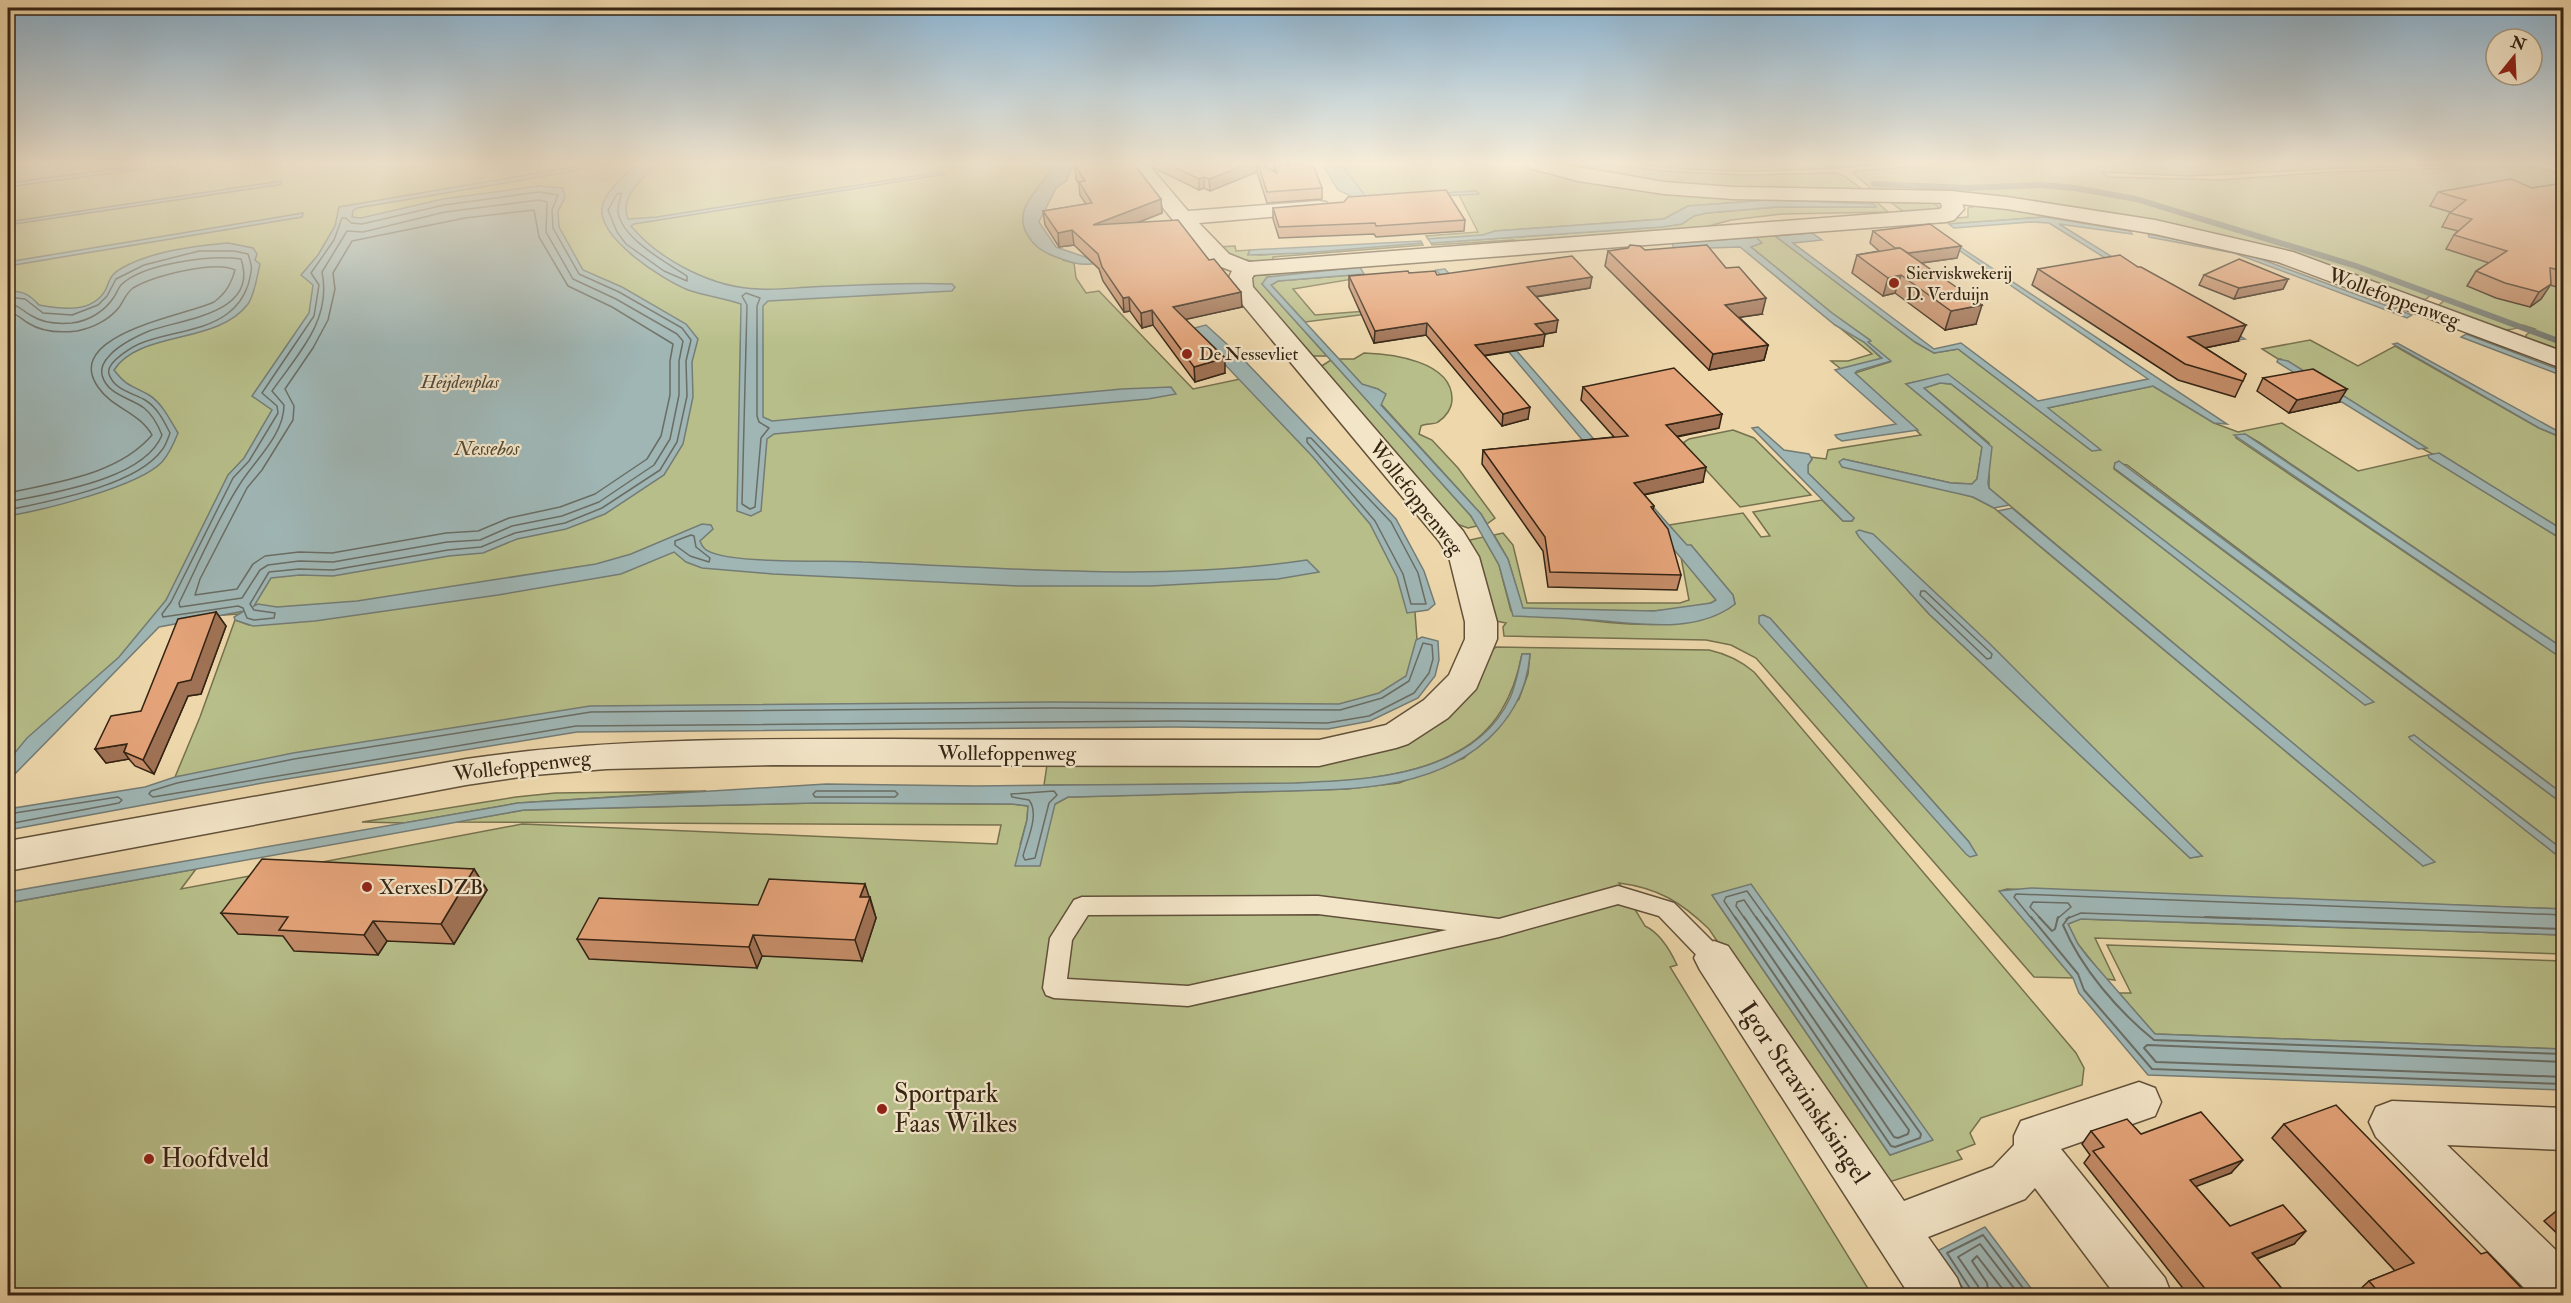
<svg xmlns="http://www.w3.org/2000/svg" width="2571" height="1303" font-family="'IM FELL Double Pica',serif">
  <rect width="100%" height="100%" fill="#edd7ab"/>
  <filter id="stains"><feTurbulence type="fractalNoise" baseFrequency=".00333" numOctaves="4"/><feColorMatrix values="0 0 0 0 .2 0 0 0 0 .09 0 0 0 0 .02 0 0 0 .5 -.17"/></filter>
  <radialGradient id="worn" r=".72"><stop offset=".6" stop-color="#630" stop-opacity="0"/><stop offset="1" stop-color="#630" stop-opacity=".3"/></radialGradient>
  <g fill="#b7be89" stroke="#76714e" stroke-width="1.5" fill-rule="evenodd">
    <polygon points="8,164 1059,164 1030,218 1063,260 1074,263 1076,278 1086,293 1099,291 1193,389 1240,379 1411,558 1420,680 1362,714 592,717 175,777 200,717 235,620 249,625 254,613 163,619 8,772"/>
    <polygon points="1341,164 1526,164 1563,176 1872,198 1888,212 1783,214 1731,220 1694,230 1529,242 1513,240 1432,245 1431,243 1662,227 1682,224 1694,216 1707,213 1777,207 1875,207 1873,204 1769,200 1688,206 1664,219 1495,231 1483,235 1428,239 1426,236 1478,232 1459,195 1478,193 1476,191 1366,198"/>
    <polygon points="1549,164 1610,164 1662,171 1743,175 1836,173 1844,176 1863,190 1689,186"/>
    <path d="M1635,164H1895C1809,170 1722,176 1635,164Z"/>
    <path d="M1950,164H2479L2325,169L2190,176L2102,172L2108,177L2221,180L2329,172L2514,166C2532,166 2546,168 2563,174V356L2527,341L2526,335L2535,329L2523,325C2504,339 2464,318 2443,311L2439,305L2446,299L2432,294L2426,299L2414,300L2205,233L1874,191L1853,173L1855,171Z"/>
    <polygon points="1885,198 1932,202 1939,207 1937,209 1904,212"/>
    <polygon points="1984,204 2127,226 2130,231 2044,217 1949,224 1947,219 1968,217 1968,208"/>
    <path d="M1808,230L1812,233L1776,236L1915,342L1934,353L1958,349L2092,451L2047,408L2153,386L2214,423L2238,432L2282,423L2358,471L2428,455L2430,458L2563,540V648L2260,443L2245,434L2236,438L2563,659V794L2127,465L2115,463L2114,469L2563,804V850L2414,735L2409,737L2563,860V909L2007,889L2000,891L2073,978L2034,977L1756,658L1731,645L1706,640L1504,636L1503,627L1506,623L1491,620L1470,540L1483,537L1499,565L1511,611C1570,617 1688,642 1735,604L1733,595L1691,545L1687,546L1669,525L1743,513L1761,537L1770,536L1753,512L1822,500L1843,521H1852L1854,518L1808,473V465L1812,459L1810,457L1826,459L1828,450L1921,435L1855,373L1890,362L1868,342L1870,340L1832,313L1751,247L1756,238L1672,243L1669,240ZM1948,375L2373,702L2365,705L1951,384L1940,383L1924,388L1989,443V488L2434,862L2423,866L1994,508L1973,497L1843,459L1951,483L1972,484L1977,479L1982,447L1906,384ZM1856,532L2202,856L2190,858L1929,614ZM1763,615L1770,618L1969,842Z"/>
    <path d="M1422,243L1423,245L1273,257V260C1253,263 1234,261 1218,247L1235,246L1236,251L1250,250L1248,254L1261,255Z"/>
    <polygon points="1356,262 1360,267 1302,272 1262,284 1327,356 1310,356 1253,292 1251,279 1256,275"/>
    <polygon points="1766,268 1835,325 1864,342 1882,359 1841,369 1831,361 1848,361 1872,354"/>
    <polygon points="1364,274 1365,277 1293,289 1315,315 1380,310 1383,312 1305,322 1271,285 1278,281"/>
    <polygon points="2310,340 2358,366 2395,346 2539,428 2563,438 2563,530 2439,454 2432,454 2423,449 2426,448 2281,359 2278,359 2262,349"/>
    <path d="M1364,353C1392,354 1452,361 1452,399C1452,408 1446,417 1438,422C1434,425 1426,423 1421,426L1419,434L1432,440L1458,468L1495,518L1487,524L1481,514L1381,404L1378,389L1362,385L1338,359H1354Z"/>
    <polygon points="1331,360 1471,516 1477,526 1468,528 1454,523 1320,367"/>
    <polygon points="1733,430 1754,438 1811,495 1740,507 1686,448 1684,442 1689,439"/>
    <path d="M1503,533L1513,545L1527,603H1680L1689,600L1681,557L1716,600C1690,618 1560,609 1523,609L1508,559L1494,535Z"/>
    <path d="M1496,647L1709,650C1727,654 1740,660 1754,672L2076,1053L2084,1068L2082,1085L1981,1118L1970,1133L1975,1144L1957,1151L1962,1159L1886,1183L1865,1161L1709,929C1681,902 1658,888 1619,883L1645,926C1660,933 1670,950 1677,965L1670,967L1872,1295L8,1296V903L196,869L181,889L522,824L997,844L1001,825L455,822L524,810L816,803L1012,804L1028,806L1027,820L1020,845L1055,804L1068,797L1347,789L1399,783L1464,758L1519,699L1528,674L1530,654H1522C1514,696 1496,731 1457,752C1396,787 1291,784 1221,784C1162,785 1103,785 1044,785L1047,765L1380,747ZM1712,895L1932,1139V1140L1890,1155Z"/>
    <polygon points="706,791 518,803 405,823 362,822 516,797 555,793"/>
    <polygon points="2080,919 2563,935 2563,954 2095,938 2115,980 2106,979 2078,944 2068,924"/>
    <polygon points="2107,945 2563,961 2563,1049 2155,1034 2119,993 2131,993"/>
  </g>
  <g fill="#9fb6b5" stroke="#747c75" stroke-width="1.5">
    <polygon points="153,164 180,164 8,187 8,183"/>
    <path d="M636,164H656C642,179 619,198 628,219L657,217L941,172L946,174L634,224L631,226C660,261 714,288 759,289C776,290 793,288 810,287C857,285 905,282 952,284L955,287L952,291L768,301L763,306V417L772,421L1122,389L1171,387L1176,394L1148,399L774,434L767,439L761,511L751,516L737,511L741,304C724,298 705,296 688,290C663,280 597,238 602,207C605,191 625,176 636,164Z"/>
    <path d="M1054,164H1074L1066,181L1056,188L1039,222L1056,247L1085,257L1097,263C1081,267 1066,261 1051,255C1040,250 1033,245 1027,234C1011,206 1044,187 1054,164Z"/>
    <polygon points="1322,164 1341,164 1367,198 1476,191 1479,194 1359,200 1338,190"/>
    <path d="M584,165V168L564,173L357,208L353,211L352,217L361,218L443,199L539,186L563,188L565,198L558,211L559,227L583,270L622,287L686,324L698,339L692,362L693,397L683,444L664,475L605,514L566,529L517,539L483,553L449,556L333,576L300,575L271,578L254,606L258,604L277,607L357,601L596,564L631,554L702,524L711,525L713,529L700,541C701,544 703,547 705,549C724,565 833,560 863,562C1011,568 1160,582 1307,560L1319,572L1278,579L1151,586H1018L773,574L702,568L686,562L674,552L621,574L498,595L315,621L253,626L235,620L234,617L244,611L159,627L8,781V761L27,738L119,657L166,600L228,475L244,458L272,410L252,396L309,313L313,285L301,275L318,255L335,226L339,207Z"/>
    <polygon points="281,181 281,184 277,185 8,225 8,222"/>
    <polygon points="1769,200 1874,204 1876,207 1777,207 1707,213 1694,216 1682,224 1662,227 1431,243 1428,239 1483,235 1495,231 1664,219 1688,206"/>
    <polygon points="303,213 302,217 8,266 8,262"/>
    <polygon points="2044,217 2130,231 2132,234 2059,224 2245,339 2237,340 2049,223 2031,222 1954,228 1949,224"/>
    <polygon points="1812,233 1822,240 1793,243 1934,349 1961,343 2038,401 2148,379 1941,238 1945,237 2227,424 2214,423 2153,386 2048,408 2101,450 2092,451 1958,349 1934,353 1915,342 1775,236"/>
    <polygon points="2148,234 2239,251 2412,315 2407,318 2234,253 2149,237"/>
    <polygon points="1756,237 1762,243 1751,247 1832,313 1871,341 1868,342 1891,361 1857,371 1855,373 1918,430 1842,441 1837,438 1835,435 1896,424 1835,370 1882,358 1864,342 1835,325 1740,247 1674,249 1672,243"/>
    <polygon points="1421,241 1422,243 1305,253 1248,255 1250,250"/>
    <path d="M228,243L253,248L257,254L255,260L260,264C257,276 255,294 248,304C217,345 140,330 114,370C127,387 132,385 149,395C162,403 170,420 178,433C174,443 169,454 162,462C138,487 43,510 8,516V291C23,291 29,294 39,305C61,309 93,314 106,289C110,279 111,274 122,268C152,251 194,246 228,243Z"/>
    <path d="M1360,267L1364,274L1278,281L1271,285L1362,384L1378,389L1386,394L1381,405L1481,514L1508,559L1523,608L1654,611L1711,603L1716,600L1503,345L1436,270L1445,269L1669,525L1687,545H1691L1733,595L1735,604C1696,635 1637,623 1592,620C1565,618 1539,617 1513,616L1499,565L1471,516L1262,284L1267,277Z"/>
    <polygon points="1206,325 1241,357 1396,519 1424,571 1435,604 1428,610 1407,613 1397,577 1370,524 1313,457 1191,329"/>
    <polygon points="2466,334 2563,371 2563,376 2461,337"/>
    <polygon points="2397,343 2563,434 2563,438 2539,428 2393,344"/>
    <polygon points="2278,359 2288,361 2427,448 2418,449 2277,362"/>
    <polygon points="1948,374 2374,702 2365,705 1951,384 1940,383 1924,388 1992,447 1988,483 1989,488 2009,505 1994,508 1973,497 1842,467 1839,462 1843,459 1951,483 1972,484 1977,479 1982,447 1906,384"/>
    <polygon points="1758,427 1784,450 1809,454 1812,459 1808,465 1808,473 1854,518 1852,521 1843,521 1752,428"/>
    <polygon points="2245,434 2563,648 2563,659 2234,435"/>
    <polygon points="2439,453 2563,530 2563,540 2429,458 2428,455"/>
    <polygon points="2119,461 2563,794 2563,804 2114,468 2115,463"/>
    <polygon points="2012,508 2435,862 2423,866 1998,511"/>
    <polygon points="1859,530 1873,534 1989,643 2202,856 2190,858 1929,614 1859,537 1856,532"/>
    <polygon points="1763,615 1770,618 1969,842 1977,855 1970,857 1966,854 1759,623 1759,616"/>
    <polygon points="1422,637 1438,641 1439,660 1435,676 1418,698 1370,721 1328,729 1174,727 577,732 268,782 8,830 8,809 145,787 175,777 293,753 590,706 1053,702 1339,704 1379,693 1406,676 1416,640"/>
    <path d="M1522,654H1530C1528,682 1518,706 1499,728C1437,798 1331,789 1246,792C1187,794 1128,796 1068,797L1055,804L1040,866H1015L1027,820L1028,806L1012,804L816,803L524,810L8,903V892L518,803L826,784L976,786L1295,783C1368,780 1474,776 1510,698C1516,684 1519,669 1522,654Z"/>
    <polygon points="2414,735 2563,850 2563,860 2410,739 2409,737"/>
    <polygon points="1751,884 1933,1140 1890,1155 1712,895"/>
    <polygon points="2031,888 2563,909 2563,935 2081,919 2068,924 2078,944 2087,956 2155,1034 2563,1049 2563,1090 2148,1075 2079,993 2073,978 1999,891"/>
    <polygon points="1985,1227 2036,1295 1968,1295 1937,1251"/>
  </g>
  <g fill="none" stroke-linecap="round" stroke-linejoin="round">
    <g stroke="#6a6d64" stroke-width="1.5">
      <polygon points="539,192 558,195 552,210 553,228 579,274 619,292 682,328 691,340 686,361 687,396 677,442 660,470 602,508 565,523 515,533 481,547 448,550 333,570 299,569 269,572 250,604 254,610 275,613 274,618 254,620 247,618 243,608 238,606 163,617 162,614 171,602 233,478 249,461 278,413 277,406 262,393 314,316 319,285 311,273 334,240 342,218 346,218 351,223 362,224 444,205"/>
      <path d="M621,193C621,199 617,206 618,212C622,239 666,262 687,276V281L664,271L626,244L617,232L608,210L617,194Z"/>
      <path d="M539,200L547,202L546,232L573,279L616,299L677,334L683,341L679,361V395L670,439L654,465L599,502L562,516L512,526L480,540L447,542L333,562L299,561L268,565L260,570L242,598L180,607L179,603C198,565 217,519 240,484C255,460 284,435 284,405L272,391C298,354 332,320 322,272L347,231L363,232L445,212Z"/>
      <polygon points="534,210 539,237 568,286 612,307 673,344 670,361 670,395 661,436 647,459 595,494 560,507 509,518 478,531 446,533 332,553 299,552 265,556 253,564 237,589 195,595 200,579 247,488 262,470 293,420 294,406 285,389 313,348 328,320 335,289 333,273 352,241 465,218"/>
      <polygon points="746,293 760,298 757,306 757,416 759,422 769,428 761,438 755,507 750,509 742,504 747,305 742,296"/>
      <path d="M8,297L25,299L43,313L72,315L98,305L107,296L116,279L144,265L199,251H234L248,254C253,268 252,270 248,285C244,297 238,306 227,314C204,331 171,332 144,342C135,345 105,362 109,374C114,390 133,393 145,400C157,407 164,421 170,433C168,438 166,445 162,450C136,486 50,501 8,510"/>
      <path d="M8,304C20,305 22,311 32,316C43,323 60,324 72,323C89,321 105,311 114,297C117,293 118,288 121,285C143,263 212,255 241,259C260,314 181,319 149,331C135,337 120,344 110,355C104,361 100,367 102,375C107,395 131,398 144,408C153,415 158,425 162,435C144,480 51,493 8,502"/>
      <path d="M8,313C18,314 20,318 28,323C42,332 60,333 77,331C92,328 110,320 120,306C124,300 127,292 133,288C153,276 215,260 235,270C231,284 226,293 214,302C188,315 61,334 98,387C112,408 139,412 152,435C118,475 56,482 8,493"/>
      <polygon points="1307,438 1311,438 1391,522 1418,573 1426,604 1411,604 1403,574 1375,521 1307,442"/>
      <polygon points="691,535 694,536 696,547 710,558 709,562 690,556 675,545 675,541"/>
      <polygon points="1921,591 1925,591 1992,654 1991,658 1987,659 1920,595"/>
      <polygon points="1423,643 1432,645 1433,659 1429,673 1414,693 1369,716 1327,723 1174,721 576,726 153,797 149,794 151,791 177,783 294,759 591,712 1053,708 1340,710 1382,698 1409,681"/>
      <polygon points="816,791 895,791 898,794 895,797 815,797 813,794"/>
      <path d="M1054,791L1057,795L1049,803L1035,858L1025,860L1023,856C1027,840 1040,814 1029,800L1012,797L1011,794Z"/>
      <polyline points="8,814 118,797 122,800 119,803 8,824"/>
      <polyline points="1736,919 1724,901 1726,897 1747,891 1767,919"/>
      <polyline points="1745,919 1736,906 1737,902 1744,900 1757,919"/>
      <polyline points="2032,919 2014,897 2016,894 2564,915"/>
      <polyline points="2041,919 2030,907 2033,902 2068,903 2071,907 2057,919"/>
      <polyline points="2066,919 2081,913 2251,919"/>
    </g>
    <g stroke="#6a6d64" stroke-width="2">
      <polyline points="1735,917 1891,1146 1895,1147 1920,1138 1921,1134 1766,917"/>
      <polyline points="1744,917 1894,1137 1898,1138 1908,1134 1909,1130 1756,917"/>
      <polyline points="2031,917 2078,974 2084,990 2152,1069 2564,1084"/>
      <polyline points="2039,917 2052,931 2055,929 2058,917"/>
      <path d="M2069,917L2063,925C2081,968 2118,1011 2154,1040L2564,1054"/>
      <polyline points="2205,917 2564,929"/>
      <polyline points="2564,1062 2147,1045 2144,1048 2156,1062 2564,1077"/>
      <polyline points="1972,1296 1971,1290 1947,1253 1983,1235 2029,1296"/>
      <polyline points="1980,1296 1978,1286 1958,1257 1980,1244 2020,1296"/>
      <polyline points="1989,1296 1987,1283 1972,1261 1977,1256 2008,1296"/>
    </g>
    <polyline stroke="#747c75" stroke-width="6" points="1874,184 1967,188 2040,185 2075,188 2136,199 2356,266 2564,343"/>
    <defs>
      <path id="service" d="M1618,886L1674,903L1722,951L1725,958L1722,965L1714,967L1706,965L1659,916L1618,904L1499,937L1188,1006L1054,998L1046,995L1043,988L1050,938L1074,900L1082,897L1318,896L1499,919ZM1318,914L1447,930L1188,986L1067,979L1072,940L1088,915Z"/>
      <g id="minor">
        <path d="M1127,164H1148L1188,211L1318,201L1326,202L1329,207L1326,212L1318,213L1199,223L1229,254L1249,262L1940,209L1942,207L1939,197L1942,192L1950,191L1958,192L1964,209L1954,220L1946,222L1254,275L1252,278L1253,287L1463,531L1479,557L1497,622V639L1476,689L1448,718L1408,744L1396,748L1319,766L773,765L606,769L534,775L466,785L8,871V841L466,759C607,738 749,739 892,739C1034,740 1177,740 1319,740L1386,725L1424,700L1449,675L1465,639V622L1449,557L1439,541L1233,293C1228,286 1227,279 1232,271L1213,264L1200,253Z"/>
        <polygon points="1714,941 1728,946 1904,1201 1993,1167 2014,1145 2014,1136 2021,1121 2139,1082 2155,1088 2161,1102 2155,1116 2061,1149 2165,1278 2172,1296 2116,1296 2035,1188 2025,1199 1928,1237 1957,1278 1964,1296 1910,1296 1700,970 1694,958 1700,946"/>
        <polygon points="2392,1101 2564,1108 2564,1150 2447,1145 2564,1258 2564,1296 2532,1296 2376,1137 2369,1122 2376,1107"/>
      </g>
      <polygon id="tertiary" points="1527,164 1561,164 1664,182 1733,187 1950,191 2007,197 2155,220 2293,252 2564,352 2564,369 2278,262 2155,234 2007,209 1950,203 1733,199 1664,194 1578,181 1530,168"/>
    </defs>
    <use href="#service" stroke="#62513a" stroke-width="3"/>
    <use href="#minor" stroke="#62513a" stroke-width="3"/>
    <use href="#tertiary" stroke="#62513a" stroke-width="3"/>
    <use href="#service" fill="#f3e5c8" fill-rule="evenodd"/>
    <use href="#minor" fill="#f3e5c8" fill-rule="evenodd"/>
    <use href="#tertiary" fill="#f3e5c8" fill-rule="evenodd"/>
  </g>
  <g fill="#c48c68" stroke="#342414" stroke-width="1.5">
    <polygon points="1151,164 1256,164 1257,172 1210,191 1204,188 1199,190 1154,168"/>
    <polygon points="1257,164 1261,164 1275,172 1273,164 1310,164 1322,188 1322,199 1267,203 1257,172"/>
    <polygon points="1075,165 1161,199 1162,213 1137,223 1242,307 1185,319 1225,373 1195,382 1153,325 1142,328 1130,311 1124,312 1103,281 1099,269 1074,245 1059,247 1045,225 1043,211 1086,204 1080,195 1079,184 1076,179"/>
    <polygon points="2564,183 2564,289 2550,285 2541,299 2530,307 2496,298 2467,286 2476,271 2489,263 2446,249 2454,235 2458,231 2442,227 2450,212 2430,206 2438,192 2532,188"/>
    <polygon points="1273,208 1465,220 1464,231 1376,237 1374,234 1279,238 1273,219"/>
    <polygon points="1873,231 1957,258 1922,263 1976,324 1945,330 1895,293 1883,296 1852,273 1857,255 1879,251 1870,243"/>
    <polygon points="1645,250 1762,314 1739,317 1768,345 1764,360 1709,370 1605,266 1608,251"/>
    <polygon points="2038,269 2238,341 2205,348 2246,374 2235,397 2178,380 2032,285"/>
    <polygon points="1409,273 1590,288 1536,297 1556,332 1545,334 1543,346 1484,356 1528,419 1502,426 1426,335 1374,343 1349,287 1349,276"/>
    <polygon points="2204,275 2288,279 2283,289 2234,299 2199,285"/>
    <polygon points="2263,378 2339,402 2289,413 2257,391"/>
    <polygon points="1583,387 1719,428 1677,437 1703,482 1644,495 1654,506 1653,510 1681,575 1677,590 1548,587 1543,551 1482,464 1483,450 1614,437 1581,400"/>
    <polygon points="216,612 226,626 201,694 188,696 154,774 135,766 129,759 106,763 95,749 141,711"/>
    <polygon points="474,869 487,890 454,944 387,941 378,955 294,951 283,936 238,934 221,913"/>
    <polygon points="869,897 870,897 876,918 862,961 762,956 757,968 589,959 577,939"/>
    <polygon points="2284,1124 2481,1254 2529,1296 2357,1296 2355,1294 2369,1281 2395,1271 2272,1138"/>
    <polygon points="2091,1131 2141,1134 2231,1173 2195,1186 2230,1226 2294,1244 2257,1259 2288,1296 2189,1296 2084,1163 2090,1155 2082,1144"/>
    <polygon points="2564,1207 2564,1240 2544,1221 2560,1208"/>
  </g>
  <g fill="#a07255" stroke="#342414" stroke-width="1.5">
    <polygon points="1248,164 1256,164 1257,172 1210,191 1209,179"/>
    <polygon points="1204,177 1204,188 1199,190 1199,179"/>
    <polygon points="1161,199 1162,213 1095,239 1093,225"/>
    <polygon points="1072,230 1074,245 1059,247 1058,233"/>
    <polygon points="1961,246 1957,258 1898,266 1902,254"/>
    <polygon points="1901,275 1895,293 1883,296 1888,278"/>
    <polygon points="1592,277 1590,288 1526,298 1527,287"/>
    <polygon points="2288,279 2283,289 2234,299 2239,288"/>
    <polygon points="2551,284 2541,299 2530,307 2539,292"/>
    <polygon points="1241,292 1242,307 1174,322 1173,307"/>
    <polygon points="1129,297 1130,311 1124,312 1123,298"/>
    <polygon points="1766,298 1762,314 1722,320 1725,305"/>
    <polygon points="1982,305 1976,324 1945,330 1951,311"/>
    <polygon points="1152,310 1153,325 1142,328 1141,313"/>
    <polygon points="1558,320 1556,332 1534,336 1535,324"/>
    <polygon points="1427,323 1426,335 1374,343 1375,331"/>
    <polygon points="2246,325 2238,341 2180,353 2188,337"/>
    <polygon points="1545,334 1543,346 1474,357 1475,345"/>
    <polygon points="1768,345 1764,360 1709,370 1713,354"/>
    <polygon points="1225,358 1225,373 1195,382 1194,367"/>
    <polygon points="2347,389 2339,402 2289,413 2297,400"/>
    <polygon points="1530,407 1528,419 1502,426 1503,414"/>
    <polygon points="1722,414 1719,428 1663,439 1666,425"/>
    <polygon points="1706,467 1703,482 1632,497 1634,483"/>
    <polygon points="216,612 226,626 201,694 188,696 154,774 143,760 178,683"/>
    <polygon points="127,744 124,752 129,759 106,763 95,749"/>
    <polygon points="474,869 487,890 454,944 441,924"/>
    <polygon points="865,884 876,918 862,961 855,940 860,897"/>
    <polygon points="373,921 387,941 378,955 364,935"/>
    <polygon points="753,935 762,956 757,968 749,947"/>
    <polygon points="2243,1160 2231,1173 2179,1193 2190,1180"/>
    <polygon points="2306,1231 2294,1244 2240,1265 2252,1253"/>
  </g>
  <g fill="#e4a379" stroke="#342414" stroke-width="1.5">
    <polygon points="1082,164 1134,164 1161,199 1093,225 1178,220 1209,260 1214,259 1241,292 1173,307 1225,358 1194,367 1152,310 1141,313 1129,297 1123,298 1102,267 1098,254 1072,230 1058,233 1043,211 1092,203 1079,182 1085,181 1075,165"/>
    <polygon points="1168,164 1248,164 1209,179 1204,177 1199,179"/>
    <polygon points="1258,164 1261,164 1277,173 1275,164 1310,164 1312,167 1314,167 1322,188 1267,192"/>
    <polygon points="2511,179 2532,188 2564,183 2564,271 2550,268 2551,284 2539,292 2505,283 2476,271 2507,251 2454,235 2472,219 2450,213 2466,200 2438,192"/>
    <polygon points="1446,190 1465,220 1376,226 1375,223 1279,227 1273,208 1344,202 1348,197"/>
    <polygon points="1930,224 1961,246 1908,253 1900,248 1895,248 1873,231"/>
    <polygon points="1630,245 1640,246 1645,250 1707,245 1726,268 1739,267 1766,298 1725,305 1768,345 1713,354 1608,251 1628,248"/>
    <polygon points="1900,248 1982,305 1951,311 1901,275 1888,278 1857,255"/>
    <polygon points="2120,255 2138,267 2141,267 2246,325 2188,337 2246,374 2243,381 2185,364 2038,269"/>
    <polygon points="1572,256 1592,277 1527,287 1558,320 1535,324 1545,334 1475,345 1530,407 1503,414 1427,323 1375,331 1349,276 1408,271 1409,273 1435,271 1437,275"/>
    <polygon points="2239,259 2288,279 2239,288 2204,275"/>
    <polygon points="1674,368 1722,414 1666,425 1706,467 1634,483 1654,506 1651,507 1668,529 1681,575 1550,572 1545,537 1483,450 1628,436 1583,387"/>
    <polygon points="2313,369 2347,389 2297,400 2263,378"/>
    <polygon points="216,612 191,680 178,683 143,760 124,752 127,744 95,749 111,716 141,711 178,619"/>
    <polygon points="262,859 474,869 441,924 373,921 364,935 279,930 288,917 221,913"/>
    <polygon points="769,879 865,884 860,897 870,897 855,940 753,935 749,947 577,939 599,898 758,905"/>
    <polygon points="2336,1105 2481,1254 2487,1252 2529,1296 2382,1296 2369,1281 2414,1263 2284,1124"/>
    <polygon points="2201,1112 2243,1160 2190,1180 2230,1226 2283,1205 2306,1231 2252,1253 2288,1296 2211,1296 2093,1151 2104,1147 2091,1131 2127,1119 2141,1134"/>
  </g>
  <linearGradient id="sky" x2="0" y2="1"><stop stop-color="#8bb5d4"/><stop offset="0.47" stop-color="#f7edd9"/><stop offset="1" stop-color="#f7edd9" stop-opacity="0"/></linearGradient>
  <rect width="2571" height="347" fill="url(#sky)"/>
  <g fill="#8f2418" stroke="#f3e5c8" stroke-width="2">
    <circle cx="1894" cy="283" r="6"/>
    <circle cx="1187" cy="354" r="6"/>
    <circle cx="367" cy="887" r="6"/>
    <circle cx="882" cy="1109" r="6"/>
    <circle cx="149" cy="1159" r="6"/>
  </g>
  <g text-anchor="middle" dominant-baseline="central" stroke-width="4.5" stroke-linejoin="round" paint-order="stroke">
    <g font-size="18" fill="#342414" stroke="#f3e5c8" text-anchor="start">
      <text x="1906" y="273">Sierviskwekerij<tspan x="1906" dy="21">D. Verduijn</tspan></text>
      <text x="1199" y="354">De Nessevliet</text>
    </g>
    <g font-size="18" font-style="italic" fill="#4f483c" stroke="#f3e5c8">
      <text x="460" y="382">Heijdenplas</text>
    </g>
    <g font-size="21" fill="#342414" stroke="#f3e5c8">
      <text transform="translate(2394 298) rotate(20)">Wollefoppenweg</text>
      <text transform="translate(1416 498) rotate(52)">Wollefoppenweg</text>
      <text x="1007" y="753">Wollefoppenweg</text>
      <text transform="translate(522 766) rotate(-7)">Wollefoppenweg</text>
    </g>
    <g font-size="21" font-style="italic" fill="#554a31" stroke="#f3e5c8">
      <text x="487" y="448">Nessebos</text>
    </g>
    <g font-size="21" fill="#342414" stroke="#f3e5c8" text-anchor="start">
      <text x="379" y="887">XerxesDZB</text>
    </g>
    <g font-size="26" fill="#342414" stroke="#f3e5c8">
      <text transform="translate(1804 1093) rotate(56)">Igor Stravinskisingel</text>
    </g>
    <g font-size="26" fill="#342414" stroke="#f3e5c8" text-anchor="start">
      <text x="894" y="1094">Sportpark<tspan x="894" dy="30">Faas Wilkes</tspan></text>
      <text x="161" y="1159">Hoofdveld</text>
    </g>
  </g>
  <rect width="2571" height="1303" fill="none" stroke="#edd7ab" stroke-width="30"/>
  <rect x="9" y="9" width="2553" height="1285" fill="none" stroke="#342414" stroke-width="3"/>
  <rect x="15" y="15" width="2541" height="1273" fill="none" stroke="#342414" stroke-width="1.5"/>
  <g transform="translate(2514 57) rotate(18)"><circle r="28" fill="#f3e5c8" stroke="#a79880" stroke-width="1.5"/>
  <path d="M0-4.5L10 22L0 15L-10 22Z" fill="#8f2418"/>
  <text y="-9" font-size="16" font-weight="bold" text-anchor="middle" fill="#342414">N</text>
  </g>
  <rect width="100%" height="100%" filter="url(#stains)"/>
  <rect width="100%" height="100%" fill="url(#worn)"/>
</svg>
